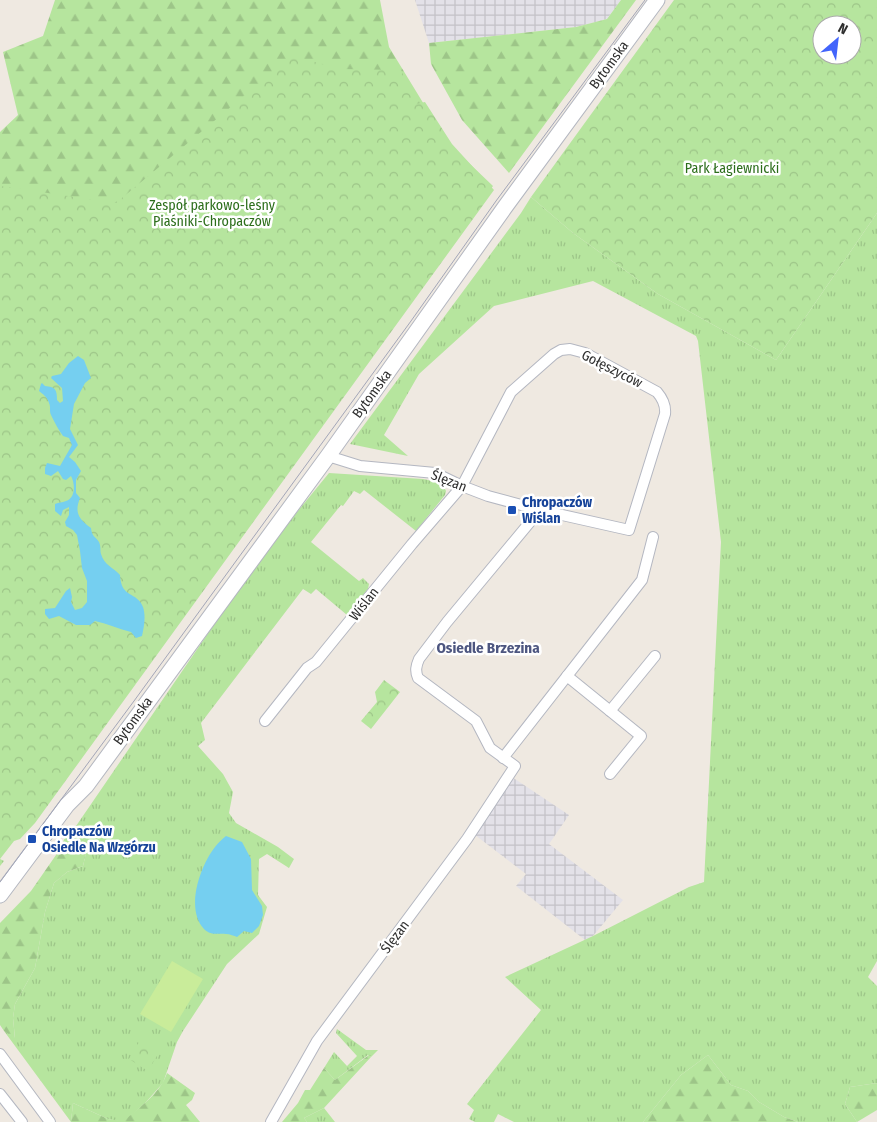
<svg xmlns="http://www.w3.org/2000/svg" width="877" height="1122" font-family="'Fira Sans Condensed',sans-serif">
  <defs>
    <pattern id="industrial-grid" width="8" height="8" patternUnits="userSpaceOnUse" patternTransform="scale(1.25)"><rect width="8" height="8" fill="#e3e1e8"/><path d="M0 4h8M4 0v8" fill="none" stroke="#c3c1c7"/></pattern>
    <pattern id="grass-tufts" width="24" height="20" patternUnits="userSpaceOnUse" patternTransform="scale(1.25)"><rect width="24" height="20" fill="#b6e59e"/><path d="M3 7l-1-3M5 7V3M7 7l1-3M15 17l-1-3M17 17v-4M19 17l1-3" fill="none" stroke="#9dc588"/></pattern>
    <pattern id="forest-firs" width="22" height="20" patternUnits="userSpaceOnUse" patternTransform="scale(1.25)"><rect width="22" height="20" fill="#b6e59e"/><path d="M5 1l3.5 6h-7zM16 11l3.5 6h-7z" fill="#9dc588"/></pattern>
    <pattern id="park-crowns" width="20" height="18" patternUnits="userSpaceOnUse" patternTransform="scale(1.25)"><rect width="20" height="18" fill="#b6e59e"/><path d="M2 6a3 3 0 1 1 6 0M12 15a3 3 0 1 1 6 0" fill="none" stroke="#9dc588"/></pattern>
  </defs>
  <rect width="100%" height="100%" fill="#efe9e1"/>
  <g fill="url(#industrial-grid)">
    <polygon points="415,0 621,0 607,19 576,27 429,43"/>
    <polygon points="512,777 569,815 549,844 623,900 593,936 585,940 516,886 526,874 475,835"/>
  </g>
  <g fill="url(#grass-tufts)">
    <polygon points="531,197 573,233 658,294 776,360 877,213 877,961 868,977 877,986 877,1083 850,1087 845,1104 857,1122 798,1122 784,1117 759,1102 748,1091 731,1085 708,1055 681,1075 643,1122 514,1122 498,1114 494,1122 475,1122 469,1119 474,1110 467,1104 541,1010 505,977 593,936 689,887 704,882 721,542 698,341 696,336 593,281 494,306 419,374 384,435 408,456 350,444 521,213"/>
    <polygon points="329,473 423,479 433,481 444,487 446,491 445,495 416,531 364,490 360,494 354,491 343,506 341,505 311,542 359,581 363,578 369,584 368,589 347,615 316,589 311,594 303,589 201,723 205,740 198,746 223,774 233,792 229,813 236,823 278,847 294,859 289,868 267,854 259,859 258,895 267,907 259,934 227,964 183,1031 177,1042 163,1083 146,1102 124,1122 108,1119 73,1103 71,1122 4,1031 15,1038 13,1018 15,1004 35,968 45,912 54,883 67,872 83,866 86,853 84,830 74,829 261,556"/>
    <polygon points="337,1029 366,1050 378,1050 371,1057 368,1055 335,1080 324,1068 334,1052 347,1066 357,1056 336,1033"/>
    <polygon points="324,1108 335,1122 307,1122 304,1118"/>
  </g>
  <g fill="url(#forest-firs)">
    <polygon points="55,0 380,0 389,47 447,142 493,186 305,449 0,856 0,132 18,115 3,52 43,36"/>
    <polygon points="621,0 636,0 509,173 462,120 431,64 429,43 576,27 607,19"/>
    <polygon points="74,829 84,829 86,853 83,866 67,872 54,883 45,912 35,968 15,1004 13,1018 15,1039 4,1031 0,1025 0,923 31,891 56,855 65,838"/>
    <polygon points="369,1055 371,1057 324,1108 304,1118 307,1122 282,1122 298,1103 305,1090 310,1090 324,1068 335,1080"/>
    <polygon points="708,1055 731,1085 748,1091 759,1102 784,1117 798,1122 643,1122 681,1075"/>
    <path d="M167,1073L195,1093L192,1100L186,1105L200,1122H71L73,1103L108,1119L124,1121C139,1107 160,1094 167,1073Z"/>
    <polygon points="877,1083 877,1110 857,1122 845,1104 850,1087"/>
  </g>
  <g fill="url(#park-crowns)" fill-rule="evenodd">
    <path d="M674,0H877V213L776,360L658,294L573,233L531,197ZM822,25H852V55H822Z"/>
    <polygon points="292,56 341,69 401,70 416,104 425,102 452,144 494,190 35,823 20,839 14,841 0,859 4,861 0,866 0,186 116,203"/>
    <polygon points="384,680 400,692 371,729 361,721 377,702 375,692"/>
    <polygon points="142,1037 161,1049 148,1071 129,1059"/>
  </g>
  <polygon fill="#c9ec9a" points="172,961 203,979 171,1032 140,1014"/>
  <g fill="#75cff0">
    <path d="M78,356L84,360L91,378L85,383L74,404L70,429L78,445L69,457L75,462L81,471L76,480V493L80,498C74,513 79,519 91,528C92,537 95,536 99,542C101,546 100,551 101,554C104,565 114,568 120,575C121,599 137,591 143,607C146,616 144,627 142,636L136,638L131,632C119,629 108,624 95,621L90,625H76L59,616L49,619L45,614V609L55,608L66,591L70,588L72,597L71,602L75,610L82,608L87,602V581L82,568L80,551L77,535L73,530L66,526L65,522L69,515V507L63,510L61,516L55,511V504C59,502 62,503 66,501C76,498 75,483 71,476L66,480L63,479L58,471L51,476L45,474V468L47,463L60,466L72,445L69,438L63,436C58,429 55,423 51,415C49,411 51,407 49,403C48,398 43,394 39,391L41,384L42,383L45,386C55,387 57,389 57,400L60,403L63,401L62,388L51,378L52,376L61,374L69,363Z"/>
    <path d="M226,836L242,842L251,859L252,890L262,906L263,915L259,926L252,933L244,931L237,937C234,936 230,934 226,934C218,933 211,936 204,929C185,909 200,866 215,847C218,843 222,839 226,836Z"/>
  </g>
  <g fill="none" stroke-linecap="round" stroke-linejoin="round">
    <defs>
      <g id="minor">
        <polyline points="567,676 641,736 610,774"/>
        <polyline points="610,711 655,656"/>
        <path d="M265,721L307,668L316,662L412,544L462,486L511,392L554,354L561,350L570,349L585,353L657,392C663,399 666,405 665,414L629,530L540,510L488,496L462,486L435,473L360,466L328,456"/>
        <polyline points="503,758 642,580 653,537"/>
        <polyline points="0,1054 50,1122"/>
        <polyline points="0,1094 22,1122"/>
        <path d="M271,1122L317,1041L467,839L515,766L490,748L476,721L418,678C415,671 416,666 419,659L447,622L540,510"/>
      </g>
      <polyline id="secondary" points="0,895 67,805 86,786 328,456 505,207 657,0"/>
    </defs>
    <use href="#minor" stroke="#b4b7c1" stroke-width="12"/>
    <use href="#secondary" stroke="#b4b7c1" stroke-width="17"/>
    <use href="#minor" stroke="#fff" stroke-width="10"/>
    <use href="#secondary" stroke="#fff" stroke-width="15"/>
    <polyline stroke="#a3a6b8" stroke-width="1" points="0,882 134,701 411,321 496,201 645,0"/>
  </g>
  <g fill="#1a4fb4" stroke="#fff" stroke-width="2">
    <rect x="507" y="505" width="10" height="10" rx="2.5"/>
    <rect x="27" y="834" width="10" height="10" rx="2.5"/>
  </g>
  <g text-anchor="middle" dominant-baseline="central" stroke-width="5" stroke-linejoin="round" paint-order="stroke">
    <g font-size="14" fill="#2e2e2e" stroke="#fff">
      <text transform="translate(609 65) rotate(-54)">Bytomska</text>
      <text transform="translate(612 369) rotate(27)">Gołęszyców</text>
      <text transform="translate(372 394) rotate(-54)">Bytomska</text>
      <text transform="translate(449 481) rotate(21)">Ślęzan</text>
      <text transform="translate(364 604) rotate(-52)">Wiślan</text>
      <text transform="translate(133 721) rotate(-54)">Bytomska</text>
      <text transform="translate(395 937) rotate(-53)">Ślęzan</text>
    </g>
    <g font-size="14" fill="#2c6e1b" stroke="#fff">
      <text x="732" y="168">Park Łagiewnicki</text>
      <text x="212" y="205">Zespół parkowo-leśny<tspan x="212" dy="16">Piaśniki-Chropaczów</tspan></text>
    </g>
    <g font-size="14" font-weight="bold" fill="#164399" stroke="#fff" text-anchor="start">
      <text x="522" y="502">Chropaczów<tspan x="522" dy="16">Wiślan</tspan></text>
      <text x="42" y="831">Chropaczów<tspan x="42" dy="16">Osiedle Na Wzgórzu</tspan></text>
    </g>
    <g font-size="15" font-weight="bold" fill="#4d5680" stroke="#fff">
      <text x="488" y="648">Osiedle Brzezina</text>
    </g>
  </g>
  <g transform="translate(837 40) rotate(28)"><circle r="24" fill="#ffffff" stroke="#ababab"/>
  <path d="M0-4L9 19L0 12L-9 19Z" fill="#4264fb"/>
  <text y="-8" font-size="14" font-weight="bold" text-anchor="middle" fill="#2e2e2e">N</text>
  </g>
</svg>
